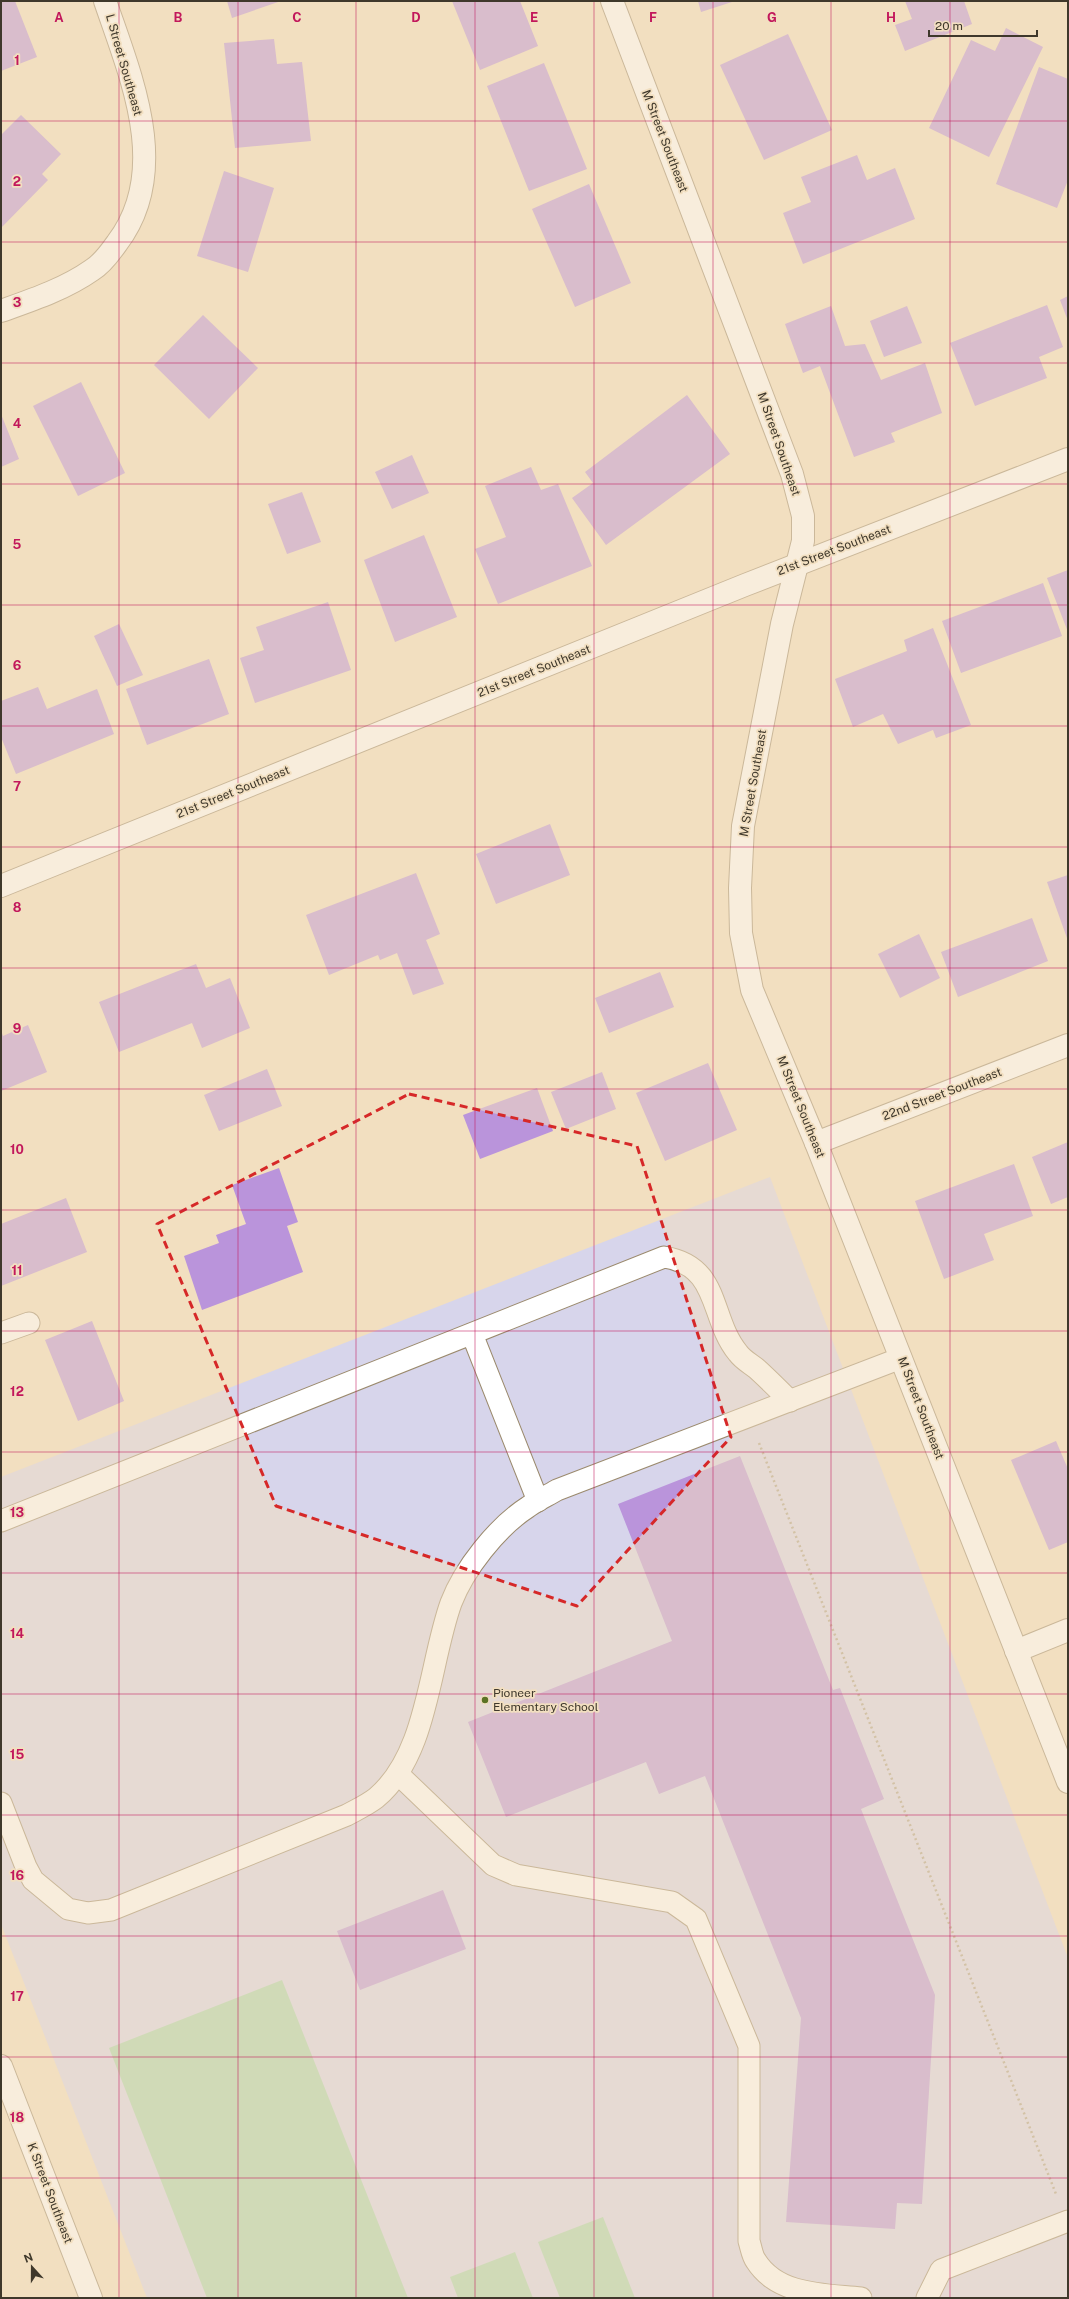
<svg xmlns="http://www.w3.org/2000/svg" width="1069" height="2299" font-family="'Public Sans',sans-serif">
  <rect width="100%" height="100%" fill="#f2dfc0"/>
  <polygon fill="#d7d5eb" points="770,1177 1068,1958 1068,2298 147,2298 1,1924 1,1477"/>
  <g fill="#a7d5ae">
    <polygon points="282,1980 408,2298 207,2298 109,2048"/>
    <polygon points="603,2217 635,2298 560,2298 538,2242"/>
    <polygon points="515,2252 533,2298 458,2298 450,2277"/>
  </g>
  <g fill="#ba94db">
    <polygon points="1,1 15,1 37,57 1,71"/>
    <polygon points="227,1 281,1 232,18"/>
    <polygon points="452,1 520,1 538,46 480,70"/>
    <polygon points="698,1 735,1 701,12"/>
    <polygon points="905,1 964,1 972,24 905,51 895,25 912,19"/>
    <polygon points="1006,28 1043,47 989,157 929,128 971,40 995,51"/>
    <polygon points="788,34 832,130 764,160 720,65"/>
    <polygon points="274,39 277,64 302,62 311,141 235,148 224,43"/>
    <polygon points="544,63 587,169 529,191 487,86"/>
    <polygon points="1039,67 1068,79 1068,180 1057,208 996,184"/>
    <polygon points="21,115 61,154 42,174 48,180 1,228 1,135"/>
    <polygon points="857,155 867,180 895,168 915,219 803,264 783,213 811,202 801,177"/>
    <polygon points="224,171 274,188 248,272 197,256"/>
    <polygon points="589,184 631,283 575,307 532,209"/>
    <polygon points="1068,296 1068,321 1060,300"/>
    <polygon points="1047,305 1063,347 1039,357 1047,378 975,406 950,343"/>
    <polygon points="831,306 845,346 865,344 881,380 925,363 942,413 891,433 895,442 854,457 820,366 803,373 785,324"/>
    <polygon points="907,306 922,343 884,357 870,321"/>
    <polygon points="203,315 258,368 209,419 154,365"/>
    <polygon points="81,382 125,473 78,496 33,406"/>
    <polygon points="687,395 730,454 606,545 572,498 593,483 585,472"/>
    <polygon points="1,414 19,459 1,467"/>
    <polygon points="412,455 429,493 392,509 375,472"/>
    <polygon points="531,467 541,490 558,484 592,566 498,604 475,549 506,537 485,486"/>
    <polygon points="302,492 321,542 287,554 268,504"/>
    <polygon points="424,535 457,617 395,642 364,560"/>
    <polygon points="1068,570 1068,632 1047,578"/>
    <polygon points="1043,583 1062,636 961,673 942,621"/>
    <polygon points="328,602 351,670 255,703 240,658 264,650 256,627"/>
    <polygon points="119,624 143,675 117,686 94,636"/>
    <polygon points="933,628 971,725 936,738 933,730 898,744 883,714 853,727 835,679 907,651 904,640"/>
    <polygon points="209,659 229,714 147,745 126,689"/>
    <polygon points="38,687 47,709 97,689 114,734 16,774 1,737 1,701"/>
    <polygon points="550,824 570,875 496,904 476,854"/>
    <polygon points="416,873 440,934 426,940 444,984 413,995 397,953 380,960 378,955 329,975 306,915"/>
    <polygon points="1068,875 1068,941 1047,882"/>
    <polygon points="1032,918 1048,961 958,997 941,952"/>
    <polygon points="919,934 940,978 900,998 878,954"/>
    <polygon points="196,964 206,988 230,978 250,1028 202,1048 192,1023 119,1052 99,1002"/>
    <polygon points="660,972 674,1007 609,1033 595,998"/>
    <polygon points="28,1025 47,1072 1,1091 1,1030 3,1036"/>
    <polygon points="708,1063 737,1130 665,1161 636,1093"/>
    <polygon points="267,1069 282,1106 219,1131 204,1095"/>
    <polygon points="602,1072 616,1109 566,1129 551,1092"/>
    <polygon points="537,1088 553,1131 480,1159 463,1115"/>
    <polygon points="1068,1142 1068,1197 1051,1204 1032,1157"/>
    <polygon points="1014,1164 1033,1216 984,1234 994,1260 944,1279 915,1201"/>
    <polygon points="279,1168 298,1222 287,1226 303,1272 202,1310 184,1256 219,1243 216,1235 246,1224 232,1185"/>
    <polygon points="66,1198 87,1252 1,1286 1,1224"/>
    <polygon points="92,1321 124,1401 78,1421 45,1340"/>
    <polygon points="1056,1441 1068,1469 1068,1542 1049,1550 1011,1460"/>
    <polygon points="740,1456 833,1690 840,1688 884,1799 861,1809 935,1995 922,2204 897,2203 895,2229 786,2222 801,2018 705,1776 659,1794 646,1762 506,1817 468,1722 672,1641 618,1504"/>
    <polygon points="443,1890 466,1949 360,1990 337,1931"/>
  </g>
  <g fill="none" stroke-linecap="round" stroke-linejoin="round">
    <defs>
      <g id="lane">
        <polyline points="1,1333 29,1323"/>
        <polyline points="472,1334 538,1501"/>
        <path d="M1,1521L664,1257C721,1266 709,1318 738,1353C743,1360 751,1364 757,1369C768,1379 779,1390 790,1401"/>
        <path d="M398,1774L493,1865L516,1875L672,1902L696,1919L749,2046V2241C751,2247 752,2256 756,2261C778,2296 825,2294 861,2298"/>
        <path d="M1,1803L26,1867L33,1880L68,1909L88,1913L111,1910L347,1815C356,1810 367,1805 376,1798C428,1755 429,1664 451,1603C464,1569 497,1527 528,1507C537,1500 547,1496 557,1490L901,1358"/>
        <polyline points="927,2298 941,2270 1068,2221"/>
      </g>
      <g id="street">
        <path d="M1,311C32,300 65,289 92,270C102,264 110,253 117,243C172,171 131,77 105,1"/>
        <polyline points="816,1143 1068,1045"/>
        <polyline points="1016,1651 1068,1630"/>
        <polyline points="1,2066 91,2298"/>
      </g>
      <g id="secondary">
        <polyline points="612,1 792,474 803,516 803,541 782,624 743,826 740,888 741,933 752,990 816,1143 1068,1782"/>
        <polyline points="1,886 745,585 1068,459"/>
      </g>
    </defs>
    <use href="#lane" stroke="#9b8a6d" stroke-width="23"/>
    <use href="#street" stroke="#9b8a6d" stroke-width="24"/>
    <use href="#secondary" stroke="#9b8a6d" stroke-width="24"/>
    <polyline stroke="#aea087" stroke-width="2.5" stroke-dasharray="2 3" stroke-linecap="butt" points="759,1443 1056,2194"/>
    <use href="#lane" stroke="#fff" stroke-width="21"/>
    <use href="#street" stroke="#fff" stroke-width="22"/>
    <use href="#secondary" stroke="#fff" stroke-width="22"/>
  </g>
  <path d="M0 0H1069V2299H0ZM409,1094L637,1146L731,1437L577,1606L276,1506L157,1224Z" fill="#f2dfc0" fill-opacity=".55" fill-rule="evenodd"/>
  <path fill="none" stroke="#d62828" stroke-width="3" stroke-dasharray="8 5" stroke-linejoin="round" d="M409,1094L637,1146L731,1437L577,1606L276,1506L157,1224Z"/>
  <path fill="none" stroke="#c2185b" stroke-width="1" stroke-opacity="0.55" d="M119,1V2298M238,1V2298M356,1V2298M475,1V2298M594,1V2298M713,1V2298M831,1V2298M950,1V2298M1,121H1068M1,242H1068M1,363H1068M1,484H1068M1,605H1068M1,726H1068M1,847H1068M1,968H1068M1,1089H1068M1,1210H1068M1,1331H1068M1,1452H1068M1,1573H1068M1,1694H1068M1,1815H1068M1,1936H1068M1,2057H1068M1,2178H1068"/>
  <circle fill="#5b7325" stroke="#f2dfc0" stroke-width="1.5" cx="485" cy="1700" r="4"/>
  <g text-anchor="middle" dominant-baseline="central" stroke-width="3.5" stroke-linejoin="round" paint-order="stroke">
    <g font-size="12" fill="#3f382b" stroke="#f2dfc0">
      <text transform="translate(124 65) rotate(74)">L Street Southeast</text>
      <text transform="translate(665 141) rotate(69)">M Street Southeast</text>
      <text transform="translate(779 444) rotate(71)">M Street Southeast</text>
      <text transform="translate(834 550) rotate(-21)">21st Street Southeast</text>
      <text transform="translate(534 671) rotate(-22)">21st Street Southeast</text>
      <text transform="translate(753 783) rotate(-80)">M Street Southeast</text>
      <text transform="translate(233 792) rotate(-22)">21st Street Southeast</text>
      <text transform="translate(942 1094) rotate(-21)">22nd Street Southeast</text>
      <text transform="translate(801 1107) rotate(68)">M Street Southeast</text>
      <text transform="translate(921 1408) rotate(69)">M Street Southeast</text>
      <text transform="translate(50 2193) rotate(69)">K Street Southeast</text>
    </g>
    <g font-size="12" fill="#3f382b" stroke="#f2dfc0" text-anchor="start">
      <text x="493" y="1693">Pioneer<tspan x="493" dy="14">Elementary School</tspan></text>
    </g>
  </g>
  <g font-size="13" text-anchor="middle" font-weight="bold" fill="#c2185b" stroke="#f2dfc0" stroke-width="3.5" stroke-linejoin="round" paint-order="stroke">
    <text x="59" y="22">A</text>
    <text x="178" y="22">B</text>
    <text x="297" y="22">C</text>
    <text x="416" y="22">D</text>
    <text x="534" y="22">E</text>
    <text x="653" y="22">F</text>
    <text x="772" y="22">G</text>
    <text x="891" y="22">H</text>
    <text x="17" y="65">1</text>
    <text x="17" y="186">2</text>
    <text x="17" y="307">3</text>
    <text x="17" y="428">4</text>
    <text x="17" y="549">5</text>
    <text x="17" y="670">6</text>
    <text x="17" y="791">7</text>
    <text x="17" y="912">8</text>
    <text x="17" y="1033">9</text>
    <text x="17" y="1154">10</text>
    <text x="17" y="1275">11</text>
    <text x="17" y="1396">12</text>
    <text x="17" y="1517">13</text>
    <text x="17" y="1638">14</text>
    <text x="17" y="1759">15</text>
    <text x="17" y="1880">16</text>
    <text x="17" y="2001">17</text>
    <text x="17" y="2122">18</text>
  </g>
  <rect width="1069" height="2299" fill="none" stroke="#3f382b" stroke-width="4"/>
  <g transform="translate(32 2267) rotate(339)" stroke="#f2dfc0" stroke-width="3" paint-order="stroke">
  <path d="M0-3L7 15L0 10L-7 15Z" fill="#3f382b"/>
  <text y="-6" font-size="11" font-weight="bold" text-anchor="middle" fill="#3f382b">N</text>
  </g>
  <path d="M929 30v6h108v-6" fill="none" stroke="#3f382b" stroke-width="2"/>
  <text x="935" y="30" font-size="12" fill="#3f382b" stroke="#f2dfc0" stroke-width="3" paint-order="stroke">20 m</text>
</svg>
